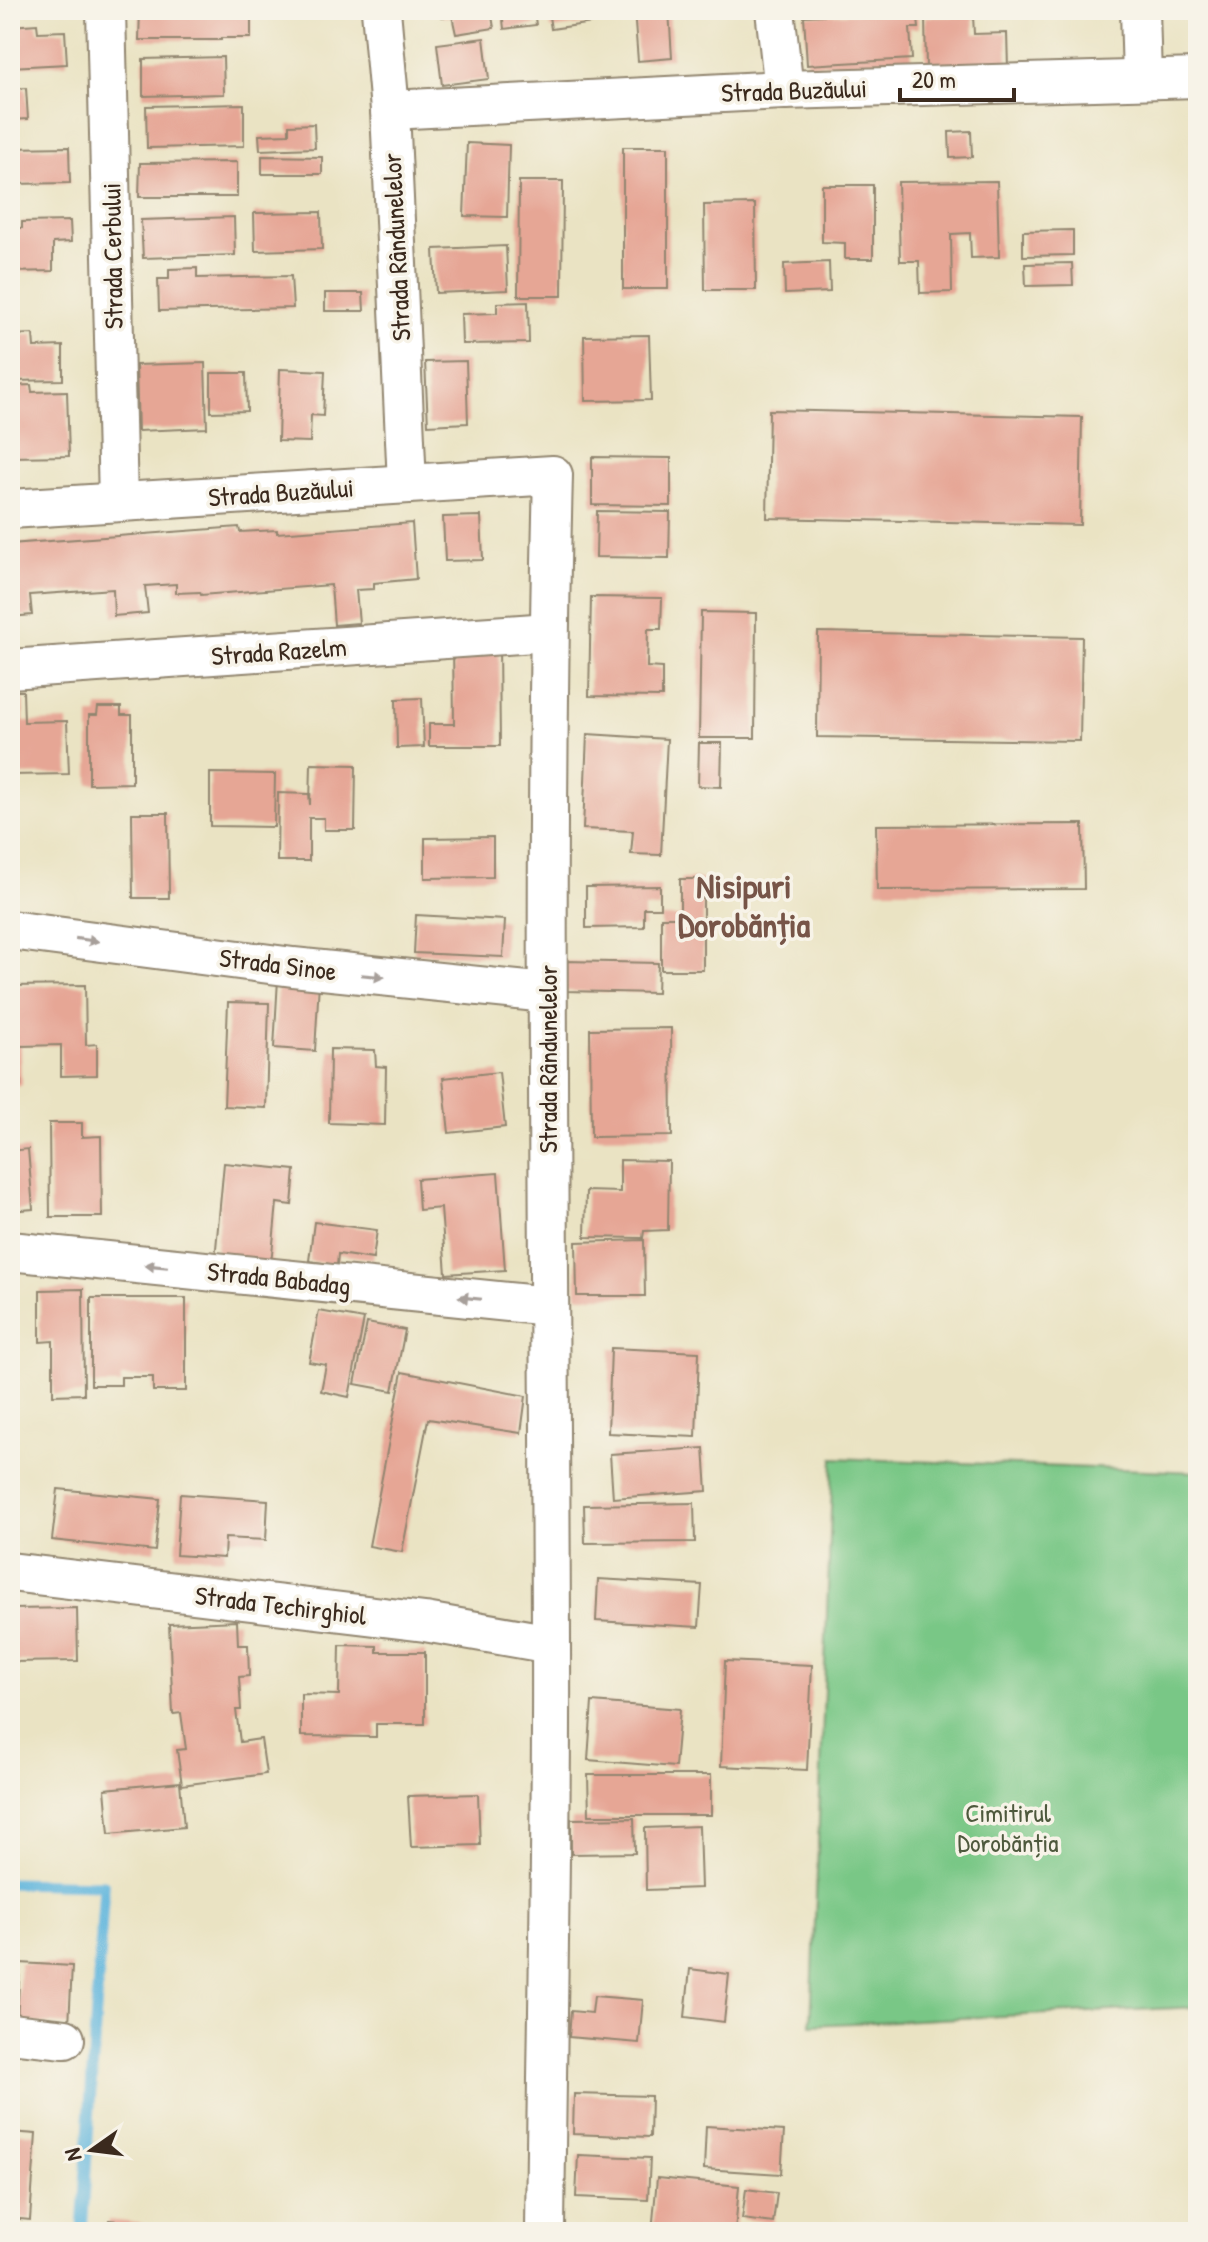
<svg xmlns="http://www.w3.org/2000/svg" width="1208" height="2242" font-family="'Patrick Hand',sans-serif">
  <rect width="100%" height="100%" fill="#f7f3e8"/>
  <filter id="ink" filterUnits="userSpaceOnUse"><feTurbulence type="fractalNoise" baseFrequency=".0125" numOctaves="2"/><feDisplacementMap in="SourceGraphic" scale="16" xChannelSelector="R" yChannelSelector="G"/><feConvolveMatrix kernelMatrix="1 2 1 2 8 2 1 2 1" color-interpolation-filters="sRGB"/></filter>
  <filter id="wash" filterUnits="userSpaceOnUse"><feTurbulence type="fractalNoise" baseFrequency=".006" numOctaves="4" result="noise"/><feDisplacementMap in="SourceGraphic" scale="32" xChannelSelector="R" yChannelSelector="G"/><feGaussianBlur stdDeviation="1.8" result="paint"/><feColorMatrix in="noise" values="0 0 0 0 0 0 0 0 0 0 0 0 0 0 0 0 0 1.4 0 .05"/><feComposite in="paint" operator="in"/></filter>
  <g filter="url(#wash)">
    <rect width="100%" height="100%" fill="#eae3c3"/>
    <polygon fill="#79c786" stroke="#5a7852" stroke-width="2" points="833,1458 1198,1472 1198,2007 811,2025"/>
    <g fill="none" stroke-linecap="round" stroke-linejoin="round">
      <polyline stroke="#61b6dd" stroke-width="11" points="10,1883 104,1885 82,2232"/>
    </g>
    <g id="blocks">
      <g fill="#e6a695">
        <polygon points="140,10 251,10 251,38 221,38 221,40 139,40"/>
        <polygon points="441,10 491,10 494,28 456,34 452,16 442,17"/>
        <polygon points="502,10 534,10 536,25 504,29"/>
        <polygon points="548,10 604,10 606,21 551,29"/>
        <polygon points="634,10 669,10 672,58 638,61"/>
        <polygon points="917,10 919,28 910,28 912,59 807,65 804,16"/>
        <polygon points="973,16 974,34 1007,33 1008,68 926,69 925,17"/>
        <polygon points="37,24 38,32 65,31 67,64 10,67 10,26"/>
        <polygon points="484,38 489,79 442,85 437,44"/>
        <polygon points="223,57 224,94 143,96 143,59"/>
        <polygon points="26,88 28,119 10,120 10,89"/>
        <polygon points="244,104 244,146 147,148 146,106"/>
        <polygon points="314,124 315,148 260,150 259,135 289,134 289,125"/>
        <polygon points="971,131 972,157 950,158 949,132"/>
        <polygon points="467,143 509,145 507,217 464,216"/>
        <polygon points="69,147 70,183 10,184 10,148"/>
        <rect x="623" y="147" width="45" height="142"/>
        <polygon points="262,156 322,157 322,174 262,174"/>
        <polygon points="237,162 237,197 139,197 140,163"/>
        <polygon points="519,181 563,181 562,296 518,296"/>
        <polygon points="997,181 999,257 971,258 970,233 951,234 952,292 920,293 919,261 900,261 898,182"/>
        <polygon points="822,185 873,185 873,259 845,259 845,243 822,242"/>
        <polygon points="755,204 756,290 705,290 704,205"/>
        <polygon points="321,212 322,249 255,251 254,213"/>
        <polygon points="234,217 235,255 143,258 141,220"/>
        <polygon points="70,221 71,242 53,243 53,271 10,272 10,228 22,228 22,222"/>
        <polygon points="1073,230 1073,255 1023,256 1023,231"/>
        <polygon points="506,246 508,290 436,293 434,249"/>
        <polygon points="829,262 830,292 785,294 784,264"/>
        <polygon points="1072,263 1073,285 1026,286 1025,264"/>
        <polygon points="197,268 197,278 291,276 293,308 159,311 158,279 169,279 169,269"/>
        <polygon points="325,293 363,293 364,311 325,311"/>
        <polygon points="528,302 529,343 462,344 461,314 497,313 497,303"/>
        <polygon points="33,334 34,347 63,346 63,380 10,381 10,335"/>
        <polygon points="649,335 651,400 585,401 584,336"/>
        <polygon points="466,361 468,423 428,425 425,362"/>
        <polygon points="205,363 207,428 138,431 136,365"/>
        <polygon points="280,369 325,371 323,416 311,415 310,442 278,441"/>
        <polygon points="211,373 246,373 247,411 211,412"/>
        <polygon points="31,385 32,392 67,391 69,456 10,457 10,386"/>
        <polygon points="769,410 1082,417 1080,525 767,518"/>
        <polygon points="592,457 671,458 671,506 592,505"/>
        <polygon points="597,511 670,512 669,558 596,557"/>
        <polygon points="481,516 483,560 445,561 443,517"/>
        <polygon points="412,523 416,579 374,583 374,589 356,590 359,623 334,625 331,585 201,595 200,592 176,593 176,584 145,586 148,613 114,616 113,589 30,595 32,615 10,617 10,544 239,527 240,532 277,530 277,533"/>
        <polygon points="591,597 662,598 661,629 648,629 647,667 662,668 662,697 589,696"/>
        <polygon points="701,612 756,613 755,738 699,738"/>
        <polygon points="818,632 1082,637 1080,741 817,737"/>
        <polygon points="453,643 499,643 500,746 429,746 429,724 454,724"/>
        <polygon points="10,691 23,691 24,722 67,721 69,774 10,775"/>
        <polygon points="422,698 424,747 397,748 396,699"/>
        <polygon points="98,707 121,707 121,715 132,715 132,783 89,784 89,715 97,715"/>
        <polygon points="587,734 667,739 661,855 631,854 633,831 583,829"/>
        <polygon points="699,743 722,743 721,787 698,786"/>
        <polygon points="311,764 356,765 355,830 324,830 324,818 309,818 309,861 277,861 278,793 309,794 310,805"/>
        <polygon points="210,773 275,774 274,827 210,826"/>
        <polygon points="132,813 168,813 169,898 133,898"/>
        <polygon points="1083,824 1084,889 877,890 876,825"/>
        <polygon points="493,837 493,877 425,878 425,838"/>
        <polygon points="680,879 703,879 703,970 661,970 661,917 680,917"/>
        <polygon points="660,886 660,908 644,908 644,927 586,928 586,887"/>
        <polygon points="416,915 505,920 503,957 414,953"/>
        <polygon points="565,961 658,963 657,993 565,991"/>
        <polygon points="278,979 319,982 315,1051 274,1048"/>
        <polygon points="85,985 86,1045 97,1044 97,1075 61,1076 61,1045 20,1046 21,1086 10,1087 10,986"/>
        <polygon points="228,1002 269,1003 266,1108 224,1106"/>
        <polygon points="671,1028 672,1136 591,1137 590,1029"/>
        <polygon points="330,1049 375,1050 376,1066 386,1067 385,1125 329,1123"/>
        <polygon points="499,1072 505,1127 449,1133 443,1078"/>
        <polygon points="49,1123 82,1123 82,1137 101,1136 102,1217 50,1217"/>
        <polygon points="28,1149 33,1209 10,1211 10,1151"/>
        <polygon points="620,1160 669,1161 668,1230 644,1231 643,1238 585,1237 586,1191 620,1192"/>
        <polygon points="224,1163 295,1170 292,1205 277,1203 271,1264 215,1259"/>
        <polygon points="498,1173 505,1270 446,1274 441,1208 419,1210 417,1179"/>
        <polygon points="314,1222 377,1230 373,1259 338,1254 337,1265 309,1261"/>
        <polygon points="644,1240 645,1296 577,1296 576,1242"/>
        <polygon points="83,1289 84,1394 53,1395 53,1341 40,1342 40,1290"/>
        <polygon points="91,1298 186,1298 186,1391 153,1391 153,1377 121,1377 121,1385 91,1385"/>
        <polygon points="319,1311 364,1319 349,1397 321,1391 326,1365 309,1362"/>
        <polygon points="367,1323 405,1330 393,1391 355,1384"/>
        <polygon points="611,1348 699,1352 696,1437 608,1433"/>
        <polygon points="402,1372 526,1396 521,1433 428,1419 402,1552 369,1546"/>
        <polygon points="704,1448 707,1491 613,1498 610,1454"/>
        <polygon points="58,1489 160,1499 155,1551 52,1540"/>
        <polygon points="180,1494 268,1500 266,1540 225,1538 224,1558 176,1555"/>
        <polygon points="694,1503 695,1542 585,1543 584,1505"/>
        <polygon points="598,1579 702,1585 699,1627 596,1621"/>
        <polygon points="77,1608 78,1661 10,1662 10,1609"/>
        <polygon points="237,1621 238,1645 248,1645 249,1676 239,1677 241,1710 236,1710 240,1742 261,1739 266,1774 182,1785 177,1750 186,1749 181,1713 173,1714 169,1624"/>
        <polygon points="340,1645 377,1646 377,1652 425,1652 425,1724 376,1724 376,1737 301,1736 301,1694 339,1695"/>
        <polygon points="725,1661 812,1665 807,1770 721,1766"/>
        <polygon points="592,1702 680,1709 675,1767 588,1760"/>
        <polygon points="588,1775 711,1775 711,1815 589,1815"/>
        <polygon points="180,1782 184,1827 109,1834 105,1789"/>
        <polygon points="478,1794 480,1845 411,1847 408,1796"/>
        <polygon points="634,1818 635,1853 571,1854 571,1819"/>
        <polygon points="699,1826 701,1888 646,1890 645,1828"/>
        <polygon points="20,1963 72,1966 69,2025 17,2022"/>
        <polygon points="690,1969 729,1974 724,2022 685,2017"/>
        <polygon points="594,1996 643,2000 639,2043 569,2037 571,2011 592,2013"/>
        <polygon points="574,2094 651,2096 650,2137 573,2134"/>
        <polygon points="706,2126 784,2131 781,2174 704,2169"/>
        <polygon points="10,2132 36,2134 30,2220 10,2218"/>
        <polygon points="578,2155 650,2158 648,2200 576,2197"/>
        <polygon points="657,2178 739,2186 735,2232 652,2232"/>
        <polygon points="746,2189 777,2193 773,2223 742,2219"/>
        <polygon points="109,2220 144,2224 143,2232 107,2232"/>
      </g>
    </g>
  </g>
  <g filter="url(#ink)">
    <use href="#blocks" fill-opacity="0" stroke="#928670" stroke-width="2"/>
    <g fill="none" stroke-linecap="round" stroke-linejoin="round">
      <defs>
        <g id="minor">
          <polyline points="106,10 118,502"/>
          <polyline points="381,10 390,110 407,484"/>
          <polyline points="775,10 784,90"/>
          <polyline points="1140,10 1142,78"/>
          <polyline points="390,110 784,90 1198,78"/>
          <path d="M10,509L553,475C543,863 550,1252 551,1640C552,1838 547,2035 545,2232"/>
          <polyline points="10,669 549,632"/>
          <polyline points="10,930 293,967 547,993"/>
          <polyline points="10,1251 548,1306"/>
          <polyline points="10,1572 425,1622 551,1644"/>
          <polyline points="10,2033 65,2039"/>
        </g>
      </defs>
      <use href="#minor" stroke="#928670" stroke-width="42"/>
      <use href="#minor" stroke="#fff" stroke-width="38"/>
    </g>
    <defs><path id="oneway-solid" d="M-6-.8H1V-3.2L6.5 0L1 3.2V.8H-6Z" transform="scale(2)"/></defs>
    <g fill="#a79f9a">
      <use href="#oneway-solid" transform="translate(87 940) rotate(8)"/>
      <use href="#oneway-solid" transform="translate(373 976) rotate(6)"/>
      <use href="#oneway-solid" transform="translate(156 1266) rotate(-174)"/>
      <use href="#oneway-solid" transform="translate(470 1298) rotate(-174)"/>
    </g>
  </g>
  <g text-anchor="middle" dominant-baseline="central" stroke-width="7" stroke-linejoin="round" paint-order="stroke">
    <g font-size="26" fill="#3b2a1e" stroke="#f7f3e8">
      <text transform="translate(794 90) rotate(-2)">Strada Buzăului</text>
      <text transform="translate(396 247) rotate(-93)">Strada Rândunelelor</text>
      <text transform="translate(112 256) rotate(-91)">Strada Cerbului</text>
      <text transform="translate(281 492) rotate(-4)">Strada Buzăului</text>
      <text transform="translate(279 651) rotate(-4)">Strada Razelm</text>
      <text transform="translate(278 964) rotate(7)">Strada Sinoe</text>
      <text transform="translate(547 1059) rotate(-90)">Strada Rândunelelor</text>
      <text transform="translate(279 1278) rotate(6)">Strada Babadag</text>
      <text transform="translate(281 1605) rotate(7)">Strada Techirghiol</text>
    </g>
    <g font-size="26" fill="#4e593d" stroke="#f7f3e8">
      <text x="1008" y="1812">Cimitirul<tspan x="1008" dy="30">Dorobănția</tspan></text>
    </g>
    <g font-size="34" font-weight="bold" fill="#775548" stroke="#f7f3e8">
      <text x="744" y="886">Nisipuri<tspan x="744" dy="39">Dorobănția</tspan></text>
    </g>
  </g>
  <rect width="1208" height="2242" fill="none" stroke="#f7f3e8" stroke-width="40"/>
  <g transform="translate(92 2150) rotate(256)" stroke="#f7f3e8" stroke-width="6" paint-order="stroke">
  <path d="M0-6L14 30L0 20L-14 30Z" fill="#3b2a1e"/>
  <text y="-12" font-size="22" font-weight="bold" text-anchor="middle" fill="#3b2a1e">N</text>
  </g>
  <path d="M900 88v12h114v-12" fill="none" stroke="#3b2a1e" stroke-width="4"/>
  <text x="912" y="88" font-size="24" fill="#3b2a1e" stroke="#f7f3e8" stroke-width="6" paint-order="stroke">20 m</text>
</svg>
